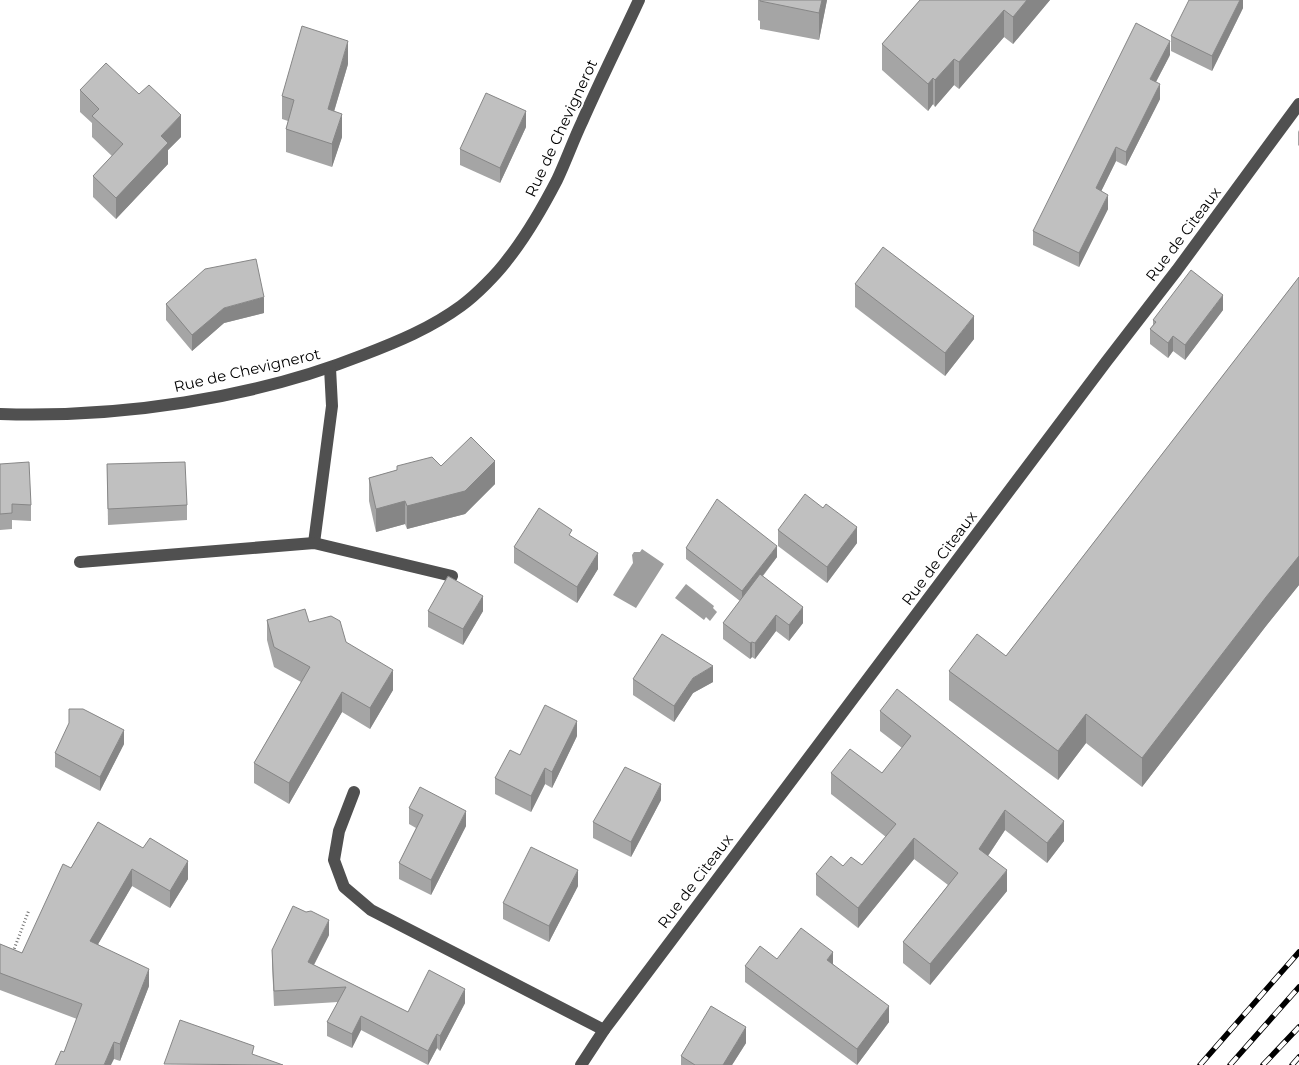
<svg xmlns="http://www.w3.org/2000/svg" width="1299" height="1065" font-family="Montserrat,sans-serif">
  <rect width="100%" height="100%" fill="#fff"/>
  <g fill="#9e9e9e">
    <polygon points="642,549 664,564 636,608 613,595 633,563 632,555 634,552 640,552"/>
    <polygon points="686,584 714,606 713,608 717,612 710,621 706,617 704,620 675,598"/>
  </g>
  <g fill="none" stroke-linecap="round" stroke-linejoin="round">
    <polyline stroke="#727272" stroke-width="3" stroke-dasharray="1 2.5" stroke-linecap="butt" points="13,952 29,910"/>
    <g stroke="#505050" stroke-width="12">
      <path d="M0,414C119,418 252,399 363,355C397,342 431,328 461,306C476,295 497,274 508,259C527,235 543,207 557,180C566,161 573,141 582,122C600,81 620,41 639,0"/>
      <polyline points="314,543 332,406 330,368"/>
      <polyline points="80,562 314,543 452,576"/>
      <polyline points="354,792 339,831 334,860 344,887 371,910 604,1030"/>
      <polyline points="581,1065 604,1030 1106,362 1177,270 1299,104"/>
    </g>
    <defs>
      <g id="rail">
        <polyline points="1200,1065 1299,952"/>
        <polyline points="1230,1065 1299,987"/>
        <polyline points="1263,1065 1299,1027"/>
        <polyline points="1292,1065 1299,1057"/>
      </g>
    </defs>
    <use href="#rail" stroke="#000" stroke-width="5.5"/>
    <use href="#rail" stroke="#fff" stroke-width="4" stroke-dasharray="11" stroke-linecap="butt"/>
  </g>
  <g fill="#a5a5a5">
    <polygon points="758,0 827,0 819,40 760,29 760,21 758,20"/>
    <polygon points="920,0 1050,0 1013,44 1004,37 959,89 954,85 935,107 933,104 928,111 882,70 882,44"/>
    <polygon points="1240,0 1243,0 1243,8 1212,71 1171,51 1171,36"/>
    <polygon points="1170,55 1156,82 1160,99 1126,166 1116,161 1101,191 1108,209 1079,267 1033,245 1033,231"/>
    <polygon points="348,64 334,111 342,137 332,167 286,152 286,129 288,121 282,119 282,96"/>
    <polygon points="80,90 181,137 168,150 168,164 116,219 93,197 93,176 112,156 92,137 92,123 80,112"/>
    <polygon points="526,127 500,183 460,165 460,149"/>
    <polygon points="1299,130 1299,146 1298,145 1298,132"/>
    <polygon points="1299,277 1299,585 1266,626 1142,787 1086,743 1058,780 949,700 949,671 1006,656"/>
    <polygon points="855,284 974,339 945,376 855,307"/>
    <polygon points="166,304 264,313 224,323 192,351 166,320"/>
    <polygon points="1223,310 1185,360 1173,351 1168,358 1150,344 1150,329 1153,325 1153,320"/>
    <polygon points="0,464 31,505 31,521 12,520 12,529 0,530"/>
    <polygon points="107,464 187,505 187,520 108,525"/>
    <polygon points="397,466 441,466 495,484 465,514 407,529 405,524 376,532 369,501 369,478 397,470"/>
    <polygon points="778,530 857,543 827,583 778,546"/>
    <polygon points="514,547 598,569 577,603 514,563"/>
    <polygon points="686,548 777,557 763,576 803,623 789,641 776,631 755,659 752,657 750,659 723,639 723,623 740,601 686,559"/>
    <polygon points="428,611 483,611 463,645 428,627"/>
    <polygon points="267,620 309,622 346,642 393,690 370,729 342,712 289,804 254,783 254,763 301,682 274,667 267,640"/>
    <polygon points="633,679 713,682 693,693 674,722 633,695"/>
    <polygon points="880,711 1064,841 1047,863 1005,830 988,856 1007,891 930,985 903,963 903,942 948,885 914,859 858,928 816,895 816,874 843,866 862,865 886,837 831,794 831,773 882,773 902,748 880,731"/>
    <polygon points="577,736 552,788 545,784 531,812 495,794 495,778 520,755"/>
    <polygon points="124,744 100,791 55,767 55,753"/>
    <polygon points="661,800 631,857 593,838 593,822"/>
    <polygon points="409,808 466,826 431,895 399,879 399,863 416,828 409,824"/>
    <polygon points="98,822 188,879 170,908 132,886 98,944 149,986 120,1061 114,1059 64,1052 77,1019 0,990 0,944 22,953 71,868"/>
    <polygon points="578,886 549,942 503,919 503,903"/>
    <polygon points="329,935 314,965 408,1012 465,1003 440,1051 437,1048 428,1065 361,1030 352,1048 327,1036 327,1022 338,1002 274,1006 272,965 272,950"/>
    <polygon points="777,959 833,964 889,1022 857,1065 745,982 745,966"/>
    <polygon points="746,1043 732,1065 681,1065 681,1056"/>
  </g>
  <g fill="#868686">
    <polygon points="822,0 827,0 819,40 819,13"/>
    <polygon points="1027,0 1050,0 1013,44 1013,17"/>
    <polygon points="1240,0 1243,0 1243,8 1212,71 1212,56"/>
    <polygon points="1004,10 1004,37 959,89 959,62"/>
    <polygon points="348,41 348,64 328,132 328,109"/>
    <polygon points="1170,41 1170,55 1150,93 1150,79"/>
    <polygon points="954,59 954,85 935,107 935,80"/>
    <polygon points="933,78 933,104 928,111 928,84"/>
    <polygon points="1160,84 1160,99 1126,166 1126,152"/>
    <polygon points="526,111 526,127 500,183 500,168"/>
    <polygon points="342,114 342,137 332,167 332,144"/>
    <polygon points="181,115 181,137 168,150 168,164 116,219 116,198 161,136"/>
    <polygon points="1116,147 1116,161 1096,202 1096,188"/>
    <polygon points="1108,195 1108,209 1079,267 1079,253"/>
    <polygon points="1223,295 1223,310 1185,360 1185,345"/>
    <polygon points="264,297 264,313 224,323 192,351 192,335 224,308"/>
    <polygon points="974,316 974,339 945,376 945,353"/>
    <polygon points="1173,336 1173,351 1168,358 1168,343"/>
    <polygon points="495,461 495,484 465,514 407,529 407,506"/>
    <polygon points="405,501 405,524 376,532 376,509"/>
    <polygon points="857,527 857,543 827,583 827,567"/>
    <polygon points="777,546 777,557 742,602 742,591"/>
    <polygon points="598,553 598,569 577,603 577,587"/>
    <polygon points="1299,556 1299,585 1266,626 1142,787 1142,758 1266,597"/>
    <polygon points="483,596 483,611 463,645 463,629"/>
    <polygon points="803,607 803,623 789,641 789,625"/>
    <polygon points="776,615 776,631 755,659 755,643"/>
    <polygon points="752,642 752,657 750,659 750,643"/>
    <polygon points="713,666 713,682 693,693 674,722 674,706 693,678"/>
    <polygon points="393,670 393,690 370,729 370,708"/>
    <polygon points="342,692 342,712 289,804 289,783"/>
    <polygon points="1086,714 1086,743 1058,780 1058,751"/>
    <polygon points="577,721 577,736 552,788 552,772"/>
    <polygon points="124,730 124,744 100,791 100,777"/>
    <polygon points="545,768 545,784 531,812 531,796"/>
    <polygon points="661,784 661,800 631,857 631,842"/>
    <polygon points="1005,810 1005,830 979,869 979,849"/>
    <polygon points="466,811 466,826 431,895 431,880"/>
    <polygon points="1064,821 1064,841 1047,863 1047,843"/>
    <polygon points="914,838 914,859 858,928 858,908"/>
    <polygon points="188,861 188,879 170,908 170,891"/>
    <polygon points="132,869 132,886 90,958 90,941"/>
    <polygon points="578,870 578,886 549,942 549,926"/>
    <polygon points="1007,870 1007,891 930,985 930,964"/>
    <polygon points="329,920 329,935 308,976 308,962"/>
    <polygon points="833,952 833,968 827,960"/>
    <polygon points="149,969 149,986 120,1061 120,1044"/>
    <polygon points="465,989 465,1003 440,1051 440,1036"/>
    <polygon points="889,1006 889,1022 857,1065 857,1049"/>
    <polygon points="361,1016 361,1030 352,1048 352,1034"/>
    <polygon points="746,1027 746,1043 732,1065 723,1065"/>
    <polygon points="437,1034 437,1048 428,1065 428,1051"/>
    <polygon points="114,1042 114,1059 111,1065 104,1065"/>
  </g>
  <g fill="#c0c0c0" stroke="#868686">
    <polygon points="760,0 822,0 819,13 760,1"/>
    <polygon points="920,0 1027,0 1013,17 1004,10 959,62 954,59 935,80 933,78 928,84 882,44"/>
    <polygon points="1189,0 1240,0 1212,56 1171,36"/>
    <polygon points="1136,23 1170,41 1150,79 1160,84 1126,152 1116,147 1096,188 1108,195 1079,253 1033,231"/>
    <polygon points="302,26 348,41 328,109 342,114 332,144 286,129 294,100 282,96"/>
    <polygon points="106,63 139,94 149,85 181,115 161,136 168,143 116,198 93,176 123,144 92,116 99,109 80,90"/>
    <polygon points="486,93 526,111 500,168 460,149"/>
    <polygon points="883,247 974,316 945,353 855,284"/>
    <polygon points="256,259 264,297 224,308 192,335 166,304 205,269"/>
    <polygon points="1191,270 1223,295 1185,345 1173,336 1168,343 1150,329 1156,322 1153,320"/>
    <polygon points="1299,277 1299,556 1266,597 1142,758 1086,714 1058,751 949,671 977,634 1006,656"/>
    <polygon points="471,437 495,461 465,491 407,506 405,501 376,509 369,478 397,470 397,466 432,457 441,466"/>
    <polygon points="29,462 31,505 12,504 12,513 0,514 0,464"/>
    <polygon points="185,462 187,505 108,509 107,464"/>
    <polygon points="805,494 823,508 826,504 857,527 827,567 778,530"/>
    <polygon points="717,499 777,546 742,591 686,548"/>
    <polygon points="539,508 572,530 569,535 598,553 577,587 514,547"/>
    <polygon points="760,574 803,607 789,625 776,615 755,643 752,642 750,643 723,623"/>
    <polygon points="448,576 483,596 463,629 428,611"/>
    <polygon points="305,609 309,622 331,616 340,621 346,642 393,670 370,708 342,692 289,783 254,763 310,667 274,647 267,620"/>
    <polygon points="662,634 713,666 693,678 674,706 633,679"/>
    <polygon points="897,689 1064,821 1047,843 1005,810 979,849 1007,870 930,964 903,942 958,873 914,838 858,908 816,874 831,856 843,866 851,857 862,865 896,824 831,773 850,749 882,773 911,736 880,711"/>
    <polygon points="545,705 577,721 552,772 545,768 531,796 495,778 510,750 520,755"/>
    <polygon points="69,709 83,709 124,730 100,777 55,753 69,723"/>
    <polygon points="625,767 661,784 631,842 593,822"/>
    <polygon points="420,787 466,811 431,880 399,863 423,815 409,808"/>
    <polygon points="98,822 143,848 150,838 188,861 170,891 132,869 90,941 149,969 120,1044 114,1042 104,1065 55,1065 61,1051 64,1052 82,1004 0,973 0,944 22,953 63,864 71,868"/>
    <polygon points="531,847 578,870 549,926 503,903"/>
    <polygon points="293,906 306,912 311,911 329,920 308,962 408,1012 429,970 465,989 440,1036 437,1034 428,1051 361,1016 352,1034 327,1022 346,987 274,991 272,950"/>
    <polygon points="801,928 833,952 827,960 889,1006 857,1049 745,966 760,946 777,959"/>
    <polygon points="711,1006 746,1027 723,1065 695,1065 681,1056"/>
    <polygon points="180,1020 254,1046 252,1054 283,1065 164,1064"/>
  </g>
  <g text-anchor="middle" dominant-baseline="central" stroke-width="4" stroke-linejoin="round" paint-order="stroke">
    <g font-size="15" fill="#000" stroke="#fff">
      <text transform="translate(561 128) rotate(-65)">Rue de Chevignerot</text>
      <text transform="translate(1183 234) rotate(-53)">Rue de Citeaux</text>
      <text transform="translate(247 370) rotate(-13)">Rue de Chevignerot</text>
      <text transform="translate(939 558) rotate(-53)">Rue de Citeaux</text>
      <text transform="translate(695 881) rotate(-53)">Rue de Citeaux</text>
    </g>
  </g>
</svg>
